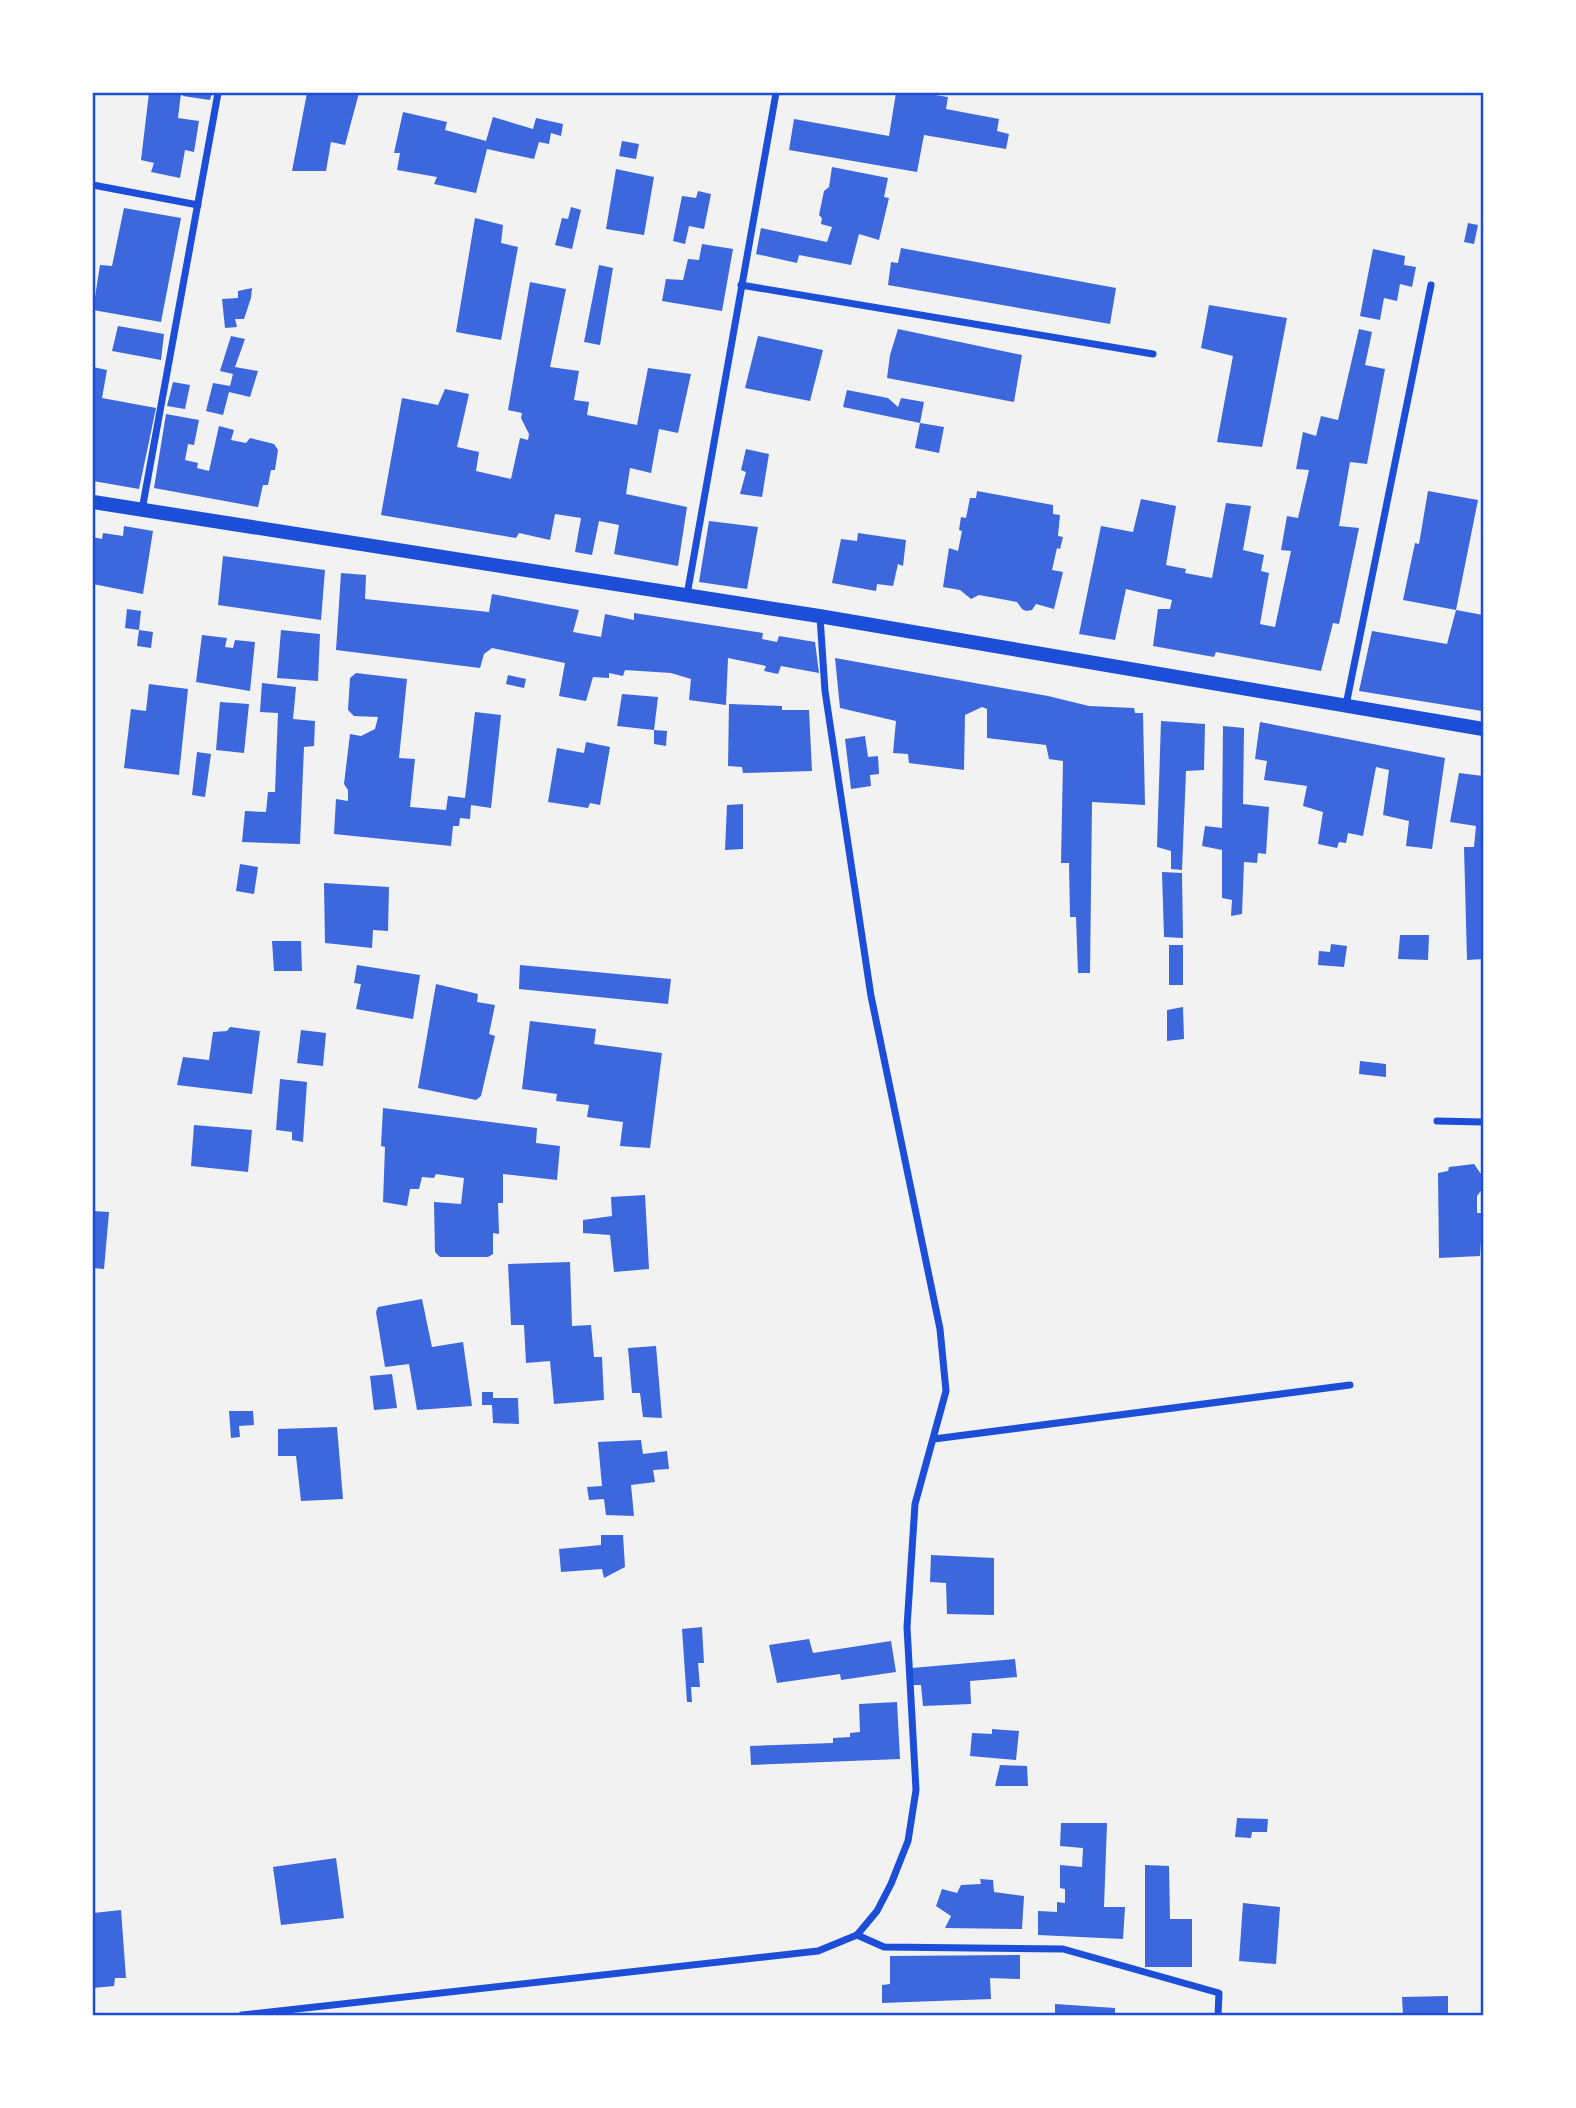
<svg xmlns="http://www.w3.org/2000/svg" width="1576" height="2108" font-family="Ubuntu,sans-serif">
  <rect width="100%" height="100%" fill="#f2f2f2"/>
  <g fill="#3d67dc">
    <polygon points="149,93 181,93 178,118 199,121 194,152 185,150 180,178 151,172 154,163 141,160"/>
    <polygon points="184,93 212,93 210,100 183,96"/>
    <polygon points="307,93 359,93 345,145 331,142 326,171 292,171"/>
    <polygon points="896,93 922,93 948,97 946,109 999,119 997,131 1009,134 1006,149 924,135 917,172 789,150 794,119 889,136"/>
    <polygon points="403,112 447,122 445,130 486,141 493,117 533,129 536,118 563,124 561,136 551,133 549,144 539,142 534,159 487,149 476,193 434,184 437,177 397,170 400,153 394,153"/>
    <polygon points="622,141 639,144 636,159 619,156"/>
    <polygon points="832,167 888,178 884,197 889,198 879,240 859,234 851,265 799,255 797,263 756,254 761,228 827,242 832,227 821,224 822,218 819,215 824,191 829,187"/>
    <polygon points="616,169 654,177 644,235 606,229"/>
    <polygon points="698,191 711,194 704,229 689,226 685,244 673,241 682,196 696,198"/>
    <polygon points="571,207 581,210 572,249 555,245 562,218 568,219"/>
    <polygon points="124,208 181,218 161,322 93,310 100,265 112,266"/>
    <polygon points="475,218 503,225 501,243 518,247 501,340 456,332"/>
    <polygon points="1468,223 1478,225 1474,244 1464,242"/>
    <polygon points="702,244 733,249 722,311 662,301 666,279 683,280 688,259 699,260"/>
    <polygon points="901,248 1116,288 1110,324 888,285 891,262 898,263"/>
    <polygon points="1373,249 1405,256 1404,265 1416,267 1412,287 1400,284 1397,301 1384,298 1380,320 1360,316"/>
    <polygon points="599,265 613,268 600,345 584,342"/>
    <polygon points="530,282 566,289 550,367 579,371 574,400 589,402 587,415 637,425 648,368 691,374 678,433 659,429 651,473 630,468 626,494 687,507 678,566 614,554 619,525 599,521 592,555 575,552 581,518 555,514 550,540 519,533 516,538 381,515 402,398 438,405 445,389 469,394 457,447 479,452 476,471 511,479 520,438 528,440 529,434 521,418 522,413 508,410"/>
    <polygon points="252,288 251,298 244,319 235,319 237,327 225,328 222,299 238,298 238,291"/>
    <polygon points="1209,305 1287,318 1262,447 1217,442 1233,356 1201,348"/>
    <polygon points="118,326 164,334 161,360 112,351"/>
    <polygon points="898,329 1022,355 1014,402 887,378 890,355"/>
    <polygon points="1359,329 1372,332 1365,365 1385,369 1367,464 1350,462 1339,526 1359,528 1339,624 1333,623 1321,671 1216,652 1214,657 1153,646 1158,609 1170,609 1172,600 1126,589 1115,640 1079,634 1101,526 1133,532 1141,499 1176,506 1166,565 1186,569 1185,573 1212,578 1226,503 1251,506 1243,550 1264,555 1261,571 1269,573 1260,624 1275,627 1291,551 1281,550 1287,516 1298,518 1309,470 1296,469 1303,432 1316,436 1321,416 1338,420"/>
    <polygon points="231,336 245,339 235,367 258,371 250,397 229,392 223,415 206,411 213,383 230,386 233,374 220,371"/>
    <polygon points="758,336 823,350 810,401 745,388"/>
    <polygon points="93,367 107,370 102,398 156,408 139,489 93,481"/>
    <polygon points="173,382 190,385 185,409 167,406"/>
    <polygon points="847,390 888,398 898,407 901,398 924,402 920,423 944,427 939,453 915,448 920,423 843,407"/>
    <polygon points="166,414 199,420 194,445 188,444 185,460 198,463 197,468 209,471 219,426 234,430 231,440 246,443 250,438 274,444 278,450 275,470 271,470 268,485 263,485 258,507 154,488"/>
    <polygon points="746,449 769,454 762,497 740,494 746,472 741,470"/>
    <polygon points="977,491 1053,505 1053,514 1060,515 1058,536 1063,537 1060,549 1057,548 1052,570 1063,572 1054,609 1036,604 1032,610 1026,611 1022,609 1017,602 979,595 971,599 960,590 943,587 949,548 958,551 962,531 959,530 961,517 966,518 970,498 976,498"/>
    <polygon points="1428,491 1478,500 1456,610 1403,600 1415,543 1419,544"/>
    <polygon points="709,521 758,527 747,589 699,582"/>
    <polygon points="124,526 153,531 143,594 93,584 93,537 102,539 103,533 123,536"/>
    <polygon points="858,533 906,540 903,566 898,564 893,586 877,584 876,591 832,583 841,539 857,541"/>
    <polygon points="223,556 325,570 321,620 218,605"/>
    <polygon points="341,573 366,575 365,599 489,612 492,594 579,610 573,632 601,637 605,614 634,620 634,613 763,633 762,639 777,642 779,636 815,642 819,673 781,666 778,674 764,671 766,666 728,658 726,705 689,700 691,679 671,673 625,670 623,676 609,673 609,678 593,677 586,701 559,696 565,663 492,648 484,654 480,668 336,650"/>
    <polygon points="127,609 141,611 139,630 125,628"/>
    <polygon points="1456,610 1483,615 1482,711 1359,691 1372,631 1447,644"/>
    <polygon points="139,630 153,632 151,648 137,646"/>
    <polygon points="281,630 320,634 318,681 277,678"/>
    <polygon points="202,635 227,638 225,647 233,648 235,640 255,642 250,691 196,682"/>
    <polygon points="835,658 1048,696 1089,706 1134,708 1135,713 1143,713 1145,805 1092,802 1090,973 1078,973 1076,917 1070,917 1069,863 1061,863 1063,761 1049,759 1046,745 987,738 987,709 982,707 965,715 964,770 909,763 908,754 893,753 896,721 840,708"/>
    <polygon points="356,673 407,679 399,758 415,759 410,807 446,810 448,796 465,798 475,712 501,715 491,808 471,805 470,819 460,818 459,826 453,826 451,846 334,834 336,799 348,801 348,790 344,784 350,734 361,736 375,729 378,717 354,716 348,710 350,678"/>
    <polygon points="508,675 526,679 524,688 506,684"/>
    <polygon points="262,683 296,687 293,719 315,721 314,746 304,747 300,844 242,842 245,811 266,812 268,792 275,792 278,713 260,712"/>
    <polygon points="149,684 188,689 179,775 124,768 131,709 146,711"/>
    <polygon points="622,694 658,697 654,730 617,726"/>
    <polygon points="220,702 249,704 244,753 216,750"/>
    <polygon points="729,704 782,706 782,710 809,710 812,771 743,773 742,767 728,766"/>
    <polygon points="1161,721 1205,724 1204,770 1186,771 1182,870 1171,869 1171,851 1157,847"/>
    <polygon points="1260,722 1445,758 1432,849 1406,846 1409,821 1383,815 1389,770 1376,767 1363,836 1348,833 1346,843 1339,842 1337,848 1318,844 1323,812 1303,806 1307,786 1264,780 1267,761 1255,759"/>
    <polygon points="1223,726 1244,728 1243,804 1269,807 1266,854 1258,853 1257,863 1244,862 1242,914 1231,916 1232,900 1222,898 1222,850 1202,846 1205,826 1222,828"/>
    <polygon points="654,730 667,731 666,746 654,744"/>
    <polygon points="865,736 868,757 878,756 879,774 870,775 871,786 851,789 845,739"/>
    <polygon points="586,742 610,747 600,805 590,803 588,808 548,802 557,748 584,753"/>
    <polygon points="197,752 211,754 205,797 192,795"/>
    <polygon points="1459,773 1483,776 1483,959 1467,960 1464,847 1474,847 1476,826 1450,822"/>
    <polygon points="743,804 743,849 725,850 727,805"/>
    <polygon points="240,864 258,867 254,894 236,891"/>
    <polygon points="1162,872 1182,873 1183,938 1164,937"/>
    <polygon points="324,883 389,887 388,931 373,930 372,948 325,943"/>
    <polygon points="1400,935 1429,935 1428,960 1398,959"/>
    <polygon points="272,941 301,941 302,971 274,971"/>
    <polygon points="1331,944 1347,946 1344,967 1318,965 1319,951 1330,952"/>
    <rect x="1169" y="945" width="14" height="40"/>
    <polygon points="357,965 420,975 413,1019 356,1009 361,984 354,983"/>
    <polygon points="520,965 671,979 668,1004 519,989"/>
    <polygon points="436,984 478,994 477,1002 495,1005 489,1034 495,1036 481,1096 476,1100 418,1088"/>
    <polygon points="1183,1007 1184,1039 1167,1041 1167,1010"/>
    <polygon points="530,1021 596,1029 594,1044 662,1053 650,1148 620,1146 623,1122 587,1117 589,1105 556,1101 557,1094 522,1089"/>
    <polygon points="230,1027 260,1031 252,1094 177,1085 183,1057 209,1060 213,1032 227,1031"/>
    <polygon points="301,1030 326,1033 323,1066 297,1063"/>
    <polygon points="1360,1061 1386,1064 1386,1077 1359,1074"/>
    <polygon points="280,1079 307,1082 303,1142 292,1140 292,1132 276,1130"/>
    <polygon points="383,1108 537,1128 536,1143 560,1146 557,1180 503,1174 503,1203 498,1203 499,1234 493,1233 493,1254 488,1257 440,1257 435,1252 434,1202 461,1204 464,1178 436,1174 434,1178 422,1177 419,1189 410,1189 407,1206 383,1202 385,1147 381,1146"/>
    <polygon points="194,1125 252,1130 248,1172 191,1166"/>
    <polygon points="1474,1164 1483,1177 1483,1188 1477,1196 1477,1213 1483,1213 1483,1240 1481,1240 1480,1256 1439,1258 1438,1173 1448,1171 1449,1167"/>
    <polygon points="645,1195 649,1269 614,1272 610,1235 583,1233 583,1220 612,1216 611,1197"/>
    <polygon points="93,1211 109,1212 104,1269 93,1268"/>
    <polygon points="570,1262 572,1326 591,1325 594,1357 602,1357 604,1400 554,1404 550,1361 526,1363 524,1325 511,1325 508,1264"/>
    <polygon points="422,1299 432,1347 463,1342 472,1406 417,1410 409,1364 385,1367 376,1312 378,1307"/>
    <polygon points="656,1346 662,1418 643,1417 640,1393 632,1393 628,1348"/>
    <polygon points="392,1374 397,1408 374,1410 370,1376"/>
    <polygon points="482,1392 493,1392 493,1398 518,1398 519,1424 493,1423 492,1405 482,1405"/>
    <polygon points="229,1411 253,1411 254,1425 239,1426 240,1437 231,1438"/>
    <polygon points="337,1427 343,1499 301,1501 296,1456 278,1456 278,1429"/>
    <polygon points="641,1440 643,1454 667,1451 669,1469 653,1470 655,1482 631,1485 634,1516 606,1515 604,1499 589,1500 587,1487 602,1486 598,1442"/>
    <polygon points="601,1535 623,1535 625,1567 604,1578 602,1569 561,1572 559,1549 601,1545"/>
    <polygon points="931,1555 994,1558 994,1615 947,1614 946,1583 930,1582"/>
    <polygon points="702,1627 704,1663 698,1663 700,1687 691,1687 692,1702 687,1702 682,1629"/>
    <polygon points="809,1639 813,1653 891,1641 896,1672 841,1680 840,1674 777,1683 769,1645"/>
    <polygon points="1015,1659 1017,1677 970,1681 971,1704 923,1706 921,1685 913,1685 912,1668"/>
    <polygon points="897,1702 900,1759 751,1765 750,1746 833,1743 833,1738 850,1737 850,1733 860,1732 859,1704"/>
    <polygon points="992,1729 1019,1731 1016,1760 970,1756 972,1733 992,1734"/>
    <polygon points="1000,1765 1027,1766 1028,1786 995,1786"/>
    <polygon points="1237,1818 1268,1819 1267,1832 1252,1832 1251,1838 1235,1837"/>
    <polygon points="1061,1823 1107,1823 1104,1907 1125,1907 1123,1939 1038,1935 1038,1911 1057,1912 1057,1902 1065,1903 1065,1889 1060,1888 1060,1865 1082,1867 1083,1848 1060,1846"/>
    <polygon points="336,1858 344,1918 281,1925 273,1867"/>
    <polygon points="1145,1865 1169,1866 1170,1919 1192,1919 1192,1967 1145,1967"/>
    <polygon points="980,1879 993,1880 994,1892 1024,1896 1022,1929 945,1928 951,1916 936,1906 942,1889 957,1893 961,1885 981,1884"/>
    <polygon points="1243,1903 1280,1907 1276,1964 1239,1961"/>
    <polygon points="121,1910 126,1978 115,1978 114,1986 93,1988 93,1913"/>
    <polygon points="1020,1955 1020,1979 990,1978 991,1999 882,2003 882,1985 890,1984 890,1956"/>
    <polygon points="1448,1996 1448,2015 1403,2015 1402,1997"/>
    <polygon points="1055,2004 1115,2008 1115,2015 1055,2015"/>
  </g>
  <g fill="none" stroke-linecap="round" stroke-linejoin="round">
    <g stroke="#1d4ed8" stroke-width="7">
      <polyline points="93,185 198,205"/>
      <polyline points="741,285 1153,354"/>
      <polyline points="142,510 218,93"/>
      <polyline points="687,595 776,93"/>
      <polyline points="1346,705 1431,285"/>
      <polyline points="1437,1121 1483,1122"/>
      <polyline points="934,1439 1350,1385"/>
      <polyline points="857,1935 884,1947 1063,1949 1219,1993 1218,2015"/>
      <polyline points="242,2015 818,1951 857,1935 877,1911 891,1884 908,1841 916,1790 907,1627 915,1504 946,1391 940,1329 871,996 825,691 820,617"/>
    </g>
    <polyline stroke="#1d4ed8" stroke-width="14" points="93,502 819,616 1483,729"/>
  </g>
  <rect width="1576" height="2108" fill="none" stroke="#ffffff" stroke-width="189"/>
  <rect x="94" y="94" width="1388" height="1920" fill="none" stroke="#1d4ed8" stroke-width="2.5"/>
</svg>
